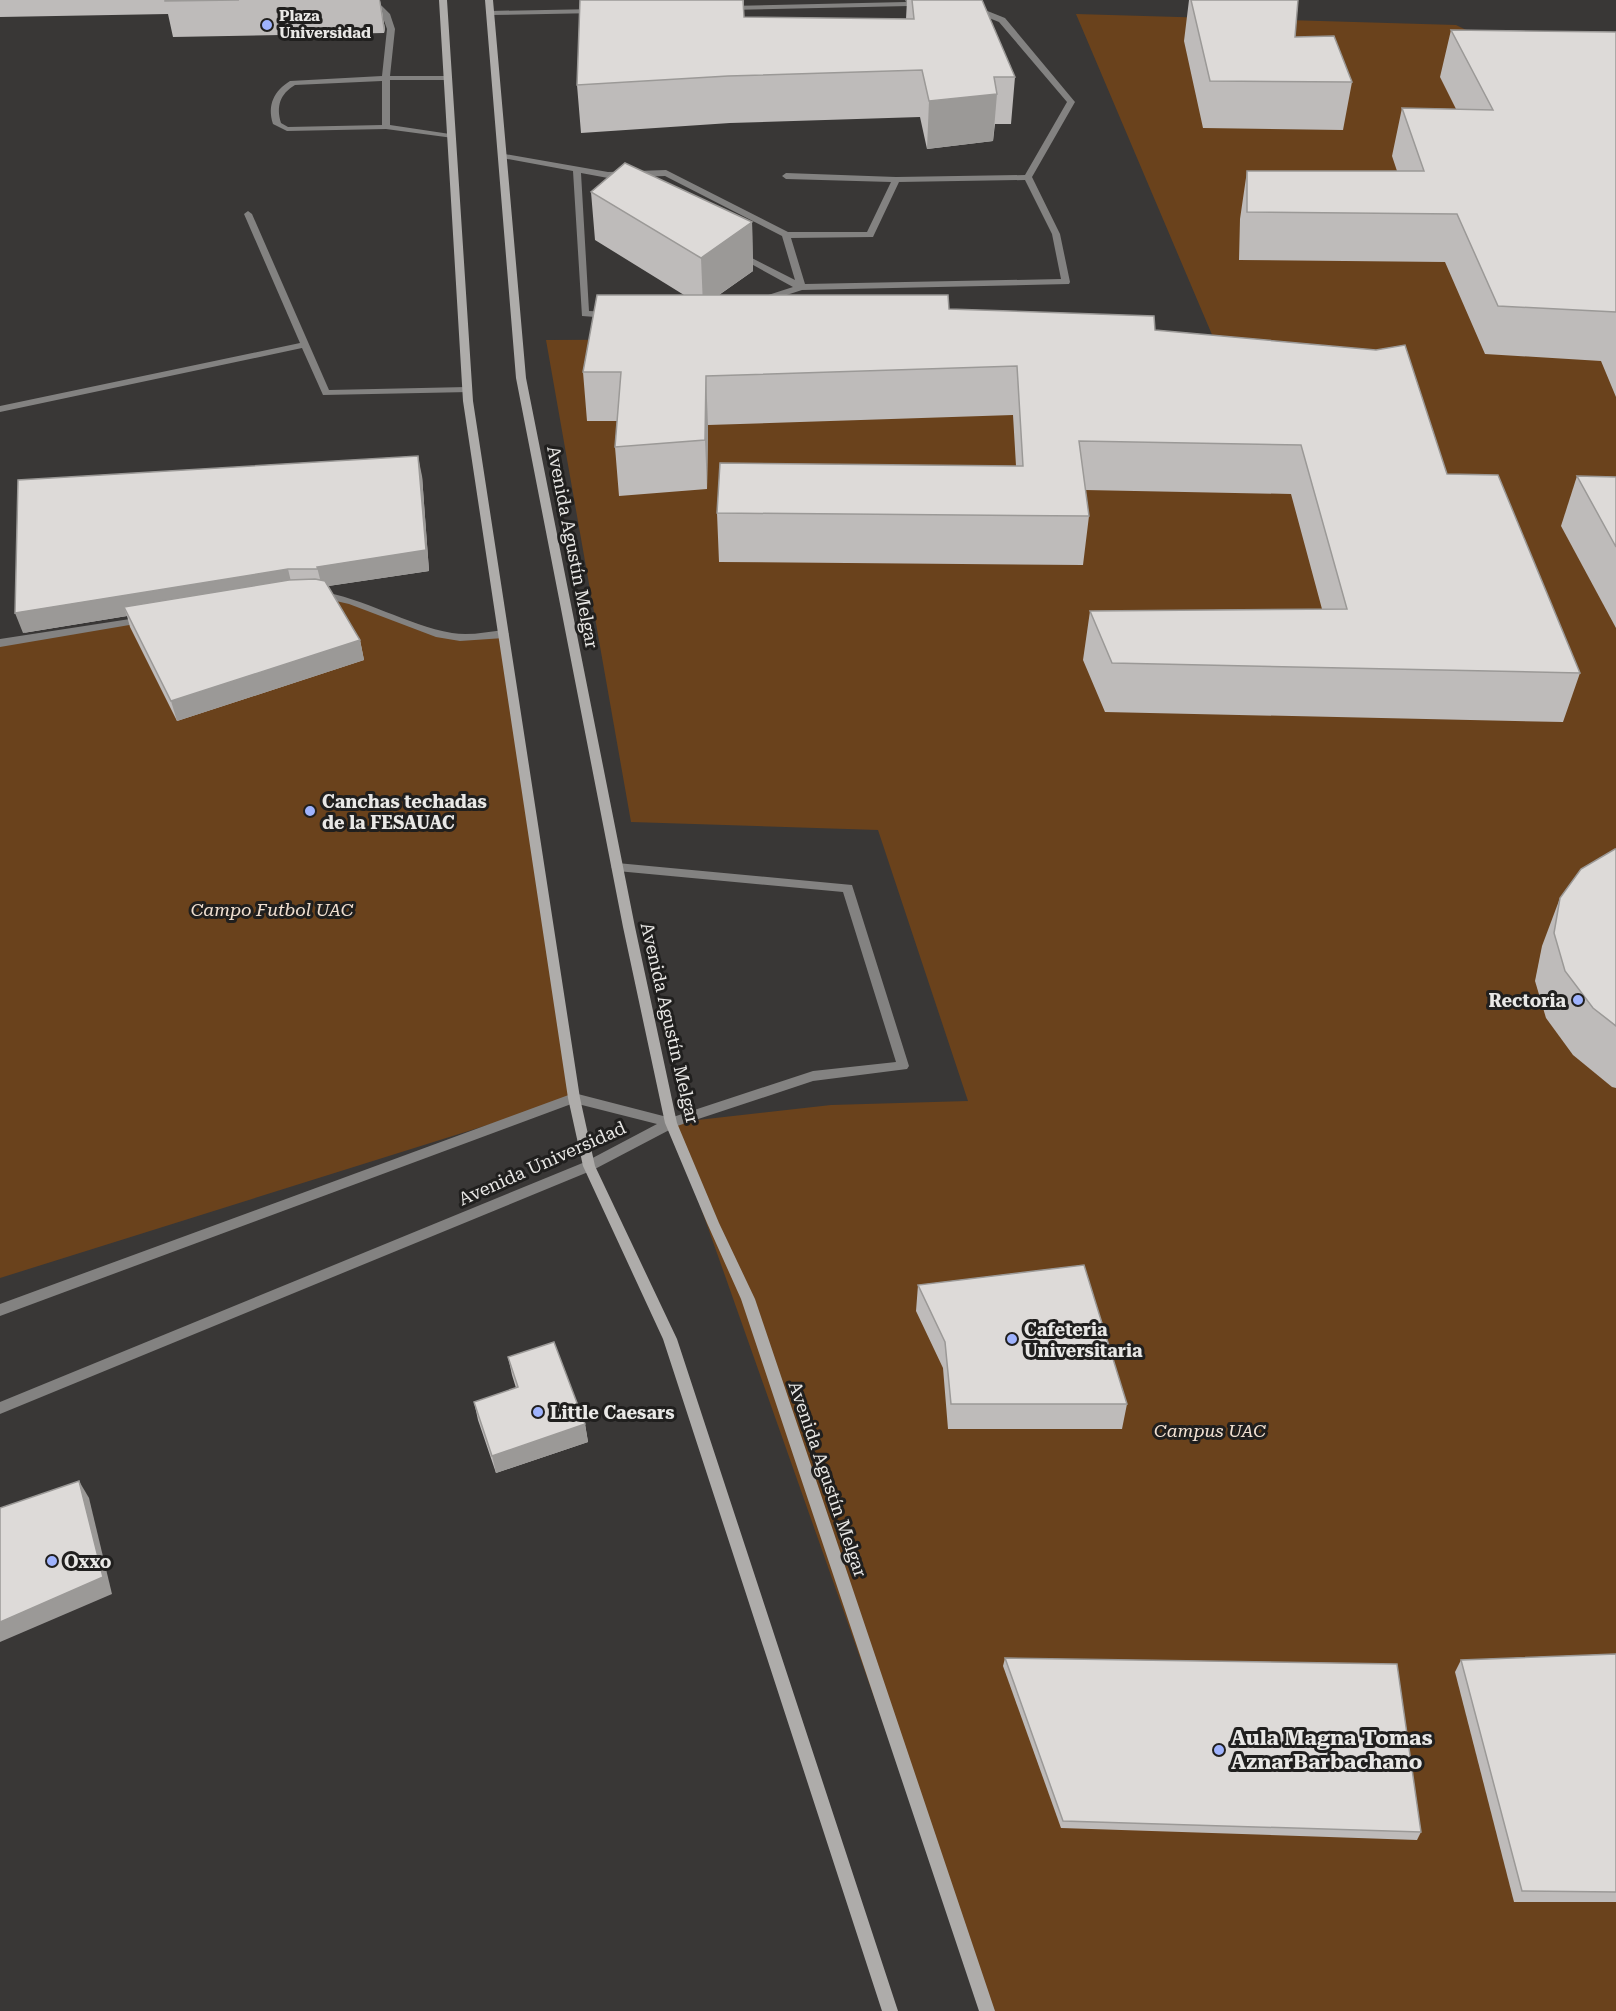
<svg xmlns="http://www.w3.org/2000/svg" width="1616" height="2011" font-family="'Roboto Serif',serif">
  <rect width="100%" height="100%" fill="#393736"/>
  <g fill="#6a421c">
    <polygon points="1076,14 1456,25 1566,79 1616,79 1616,2011 985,2011 671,1123 831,1105 968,1101 878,830 631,822 546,340 1213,337"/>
    <polygon points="293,595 342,598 455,637 504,634 574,1098 0,1278 0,643"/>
  </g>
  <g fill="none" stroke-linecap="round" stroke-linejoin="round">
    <g fill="#838281" fill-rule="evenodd">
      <path d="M368,0H376L390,14L395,29L390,76H447L451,78L447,80H390V125L450,134L454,136L453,138L386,129L287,131L273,124C267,105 274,91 290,81L382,76L387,29L382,15ZM382,81V125L288,127L281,123C276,106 280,94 295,85Z"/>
      <polygon points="905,0 913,0 914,4 910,6 729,10 725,8 729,6 906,2"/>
      <path d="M969,6H975L1005,18L1075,102L1032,177L1060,234L1070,282L1069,284L802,290L762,303L758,300L759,298L793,287L735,255L742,253L795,280L782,236L665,176L608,178L581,173L589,311L609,312L614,315L609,318L582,316L573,171L502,158L499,157V153L608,172L666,170L788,232H867L891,182L786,179L782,176L786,173L896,177L1025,175L1067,102L999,22L969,10ZM1025,180L1052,234L1061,279L805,284L791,238L873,237L899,182Z"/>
      <polygon points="595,9 599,11 598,13 490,15 486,13 490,11"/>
      <polygon points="248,211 252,214 329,390 467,387 472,390 470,392 323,395 302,348 0,412 0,406 300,343 244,214"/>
      <path d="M318,591C365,598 406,625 452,633C469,636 487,632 504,630L509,634L504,638L460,641L436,637L349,604L314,596L313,594Z"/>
      <polygon points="143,617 148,620 147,622 0,647 0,639"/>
      <polygon points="617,863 852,885 909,1066 907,1069 813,1081 671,1128 667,1127 665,1123 667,1119 813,1071 896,1062 843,892 617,871 611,867"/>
    </g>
    <polygon fill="#838281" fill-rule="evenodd" points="574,1093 671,1118 675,1119 677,1123 675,1127 593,1170 0,1414 0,1402 585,1162 657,1124 574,1103 0,1316 0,1304"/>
    <g fill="#aeacaa" fill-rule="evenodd">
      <polygon points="439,0 447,0 473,401 580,1098 595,1166 677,1339 898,2011 882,2011 663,1339 583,1166 568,1098 463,401"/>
      <polygon points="485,0 493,0 526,378 635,927 677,1123 719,1223 755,1299 995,2011 979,2011 741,1299 707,1223 665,1123 623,927 516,378"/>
    </g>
  </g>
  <g fill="#bebbba">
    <polygon points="0,0 380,0 385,29 384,33 173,37 168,14 0,17"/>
    <polygon points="744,0 744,17 906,19 907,0 982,0 1015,77 1011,124 995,124 993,141 927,149 920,117 730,123 581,133 577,85"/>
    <polygon points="1189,0 1298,0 1295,37 1352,82 1343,130 1203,128 1184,41"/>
    <polygon points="1451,30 1616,32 1616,397 1601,361 1485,354 1445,262 1239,260 1240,219 1247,171 1397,171 1392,156 1402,108 1456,109 1440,77"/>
    <polygon points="591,192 752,222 753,271 719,295 949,309 1155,330 1447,474 1580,673 1563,722 1105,712 1083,660 1090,611 1322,609 1291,494 1085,490 1089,516 1083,565 719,562 717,513 1016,466 1013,415 708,425 707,489 619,496 615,447 617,421 587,421 583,372 684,295 595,240"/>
    <polygon points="422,476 429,571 328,586 360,640 364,660 177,721 130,627 127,616 23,633"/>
    <polygon points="1577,476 1616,477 1616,628 1561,526"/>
    <polygon points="1616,849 1616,1088 1612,1087 1573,1055 1546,1018 1535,981 1542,946 1560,898"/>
    <polygon points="918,1285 1127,1404 1122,1429 948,1429 943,1368 916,1311"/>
    <polygon points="508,1357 585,1424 588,1442 496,1473 478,1420 474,1402 516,1388 512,1375"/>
    <polygon points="1616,1654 1616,1902 1514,1902 1455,1672 1461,1660"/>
    <polygon points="1005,1658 1421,1832 1417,1840 1061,1828 1003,1666"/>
  </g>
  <g fill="#9b9997">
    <polygon points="379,0 380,0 385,29 384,33"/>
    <polygon points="997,94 993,141 927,149 929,101"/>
    <polygon points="752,222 753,271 703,306 701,258"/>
    <polygon points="706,376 708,425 707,489 705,440"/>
    <polygon points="418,456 422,476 429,571 322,587 317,567"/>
    <polygon points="288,569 293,590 124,607 127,616 23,633 15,613"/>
    <polygon points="360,640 364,660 177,721 171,701"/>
    <polygon points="585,1424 588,1442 496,1473 492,1456"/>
    <polygon points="79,1481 89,1498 112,1594 0,1642 0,1622"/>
  </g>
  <g fill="#dddad8" stroke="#9b9997" stroke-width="1.5">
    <polygon points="165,0 239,0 165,1"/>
    <polygon points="580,0 743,0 744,17 914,19 912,0 982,0 1015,77 994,77 997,94 929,101 922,70 728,76 577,85"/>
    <polygon points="1191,0 1298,0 1295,37 1334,36 1352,82 1210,81"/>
    <polygon points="1451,30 1616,32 1616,312 1498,306 1457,214 1247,212 1247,171 1424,171 1402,108 1493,110"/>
    <polygon points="625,163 752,222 701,258 591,192"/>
    <polygon points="597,295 948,295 949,309 1154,316 1155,330 1376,350 1405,345 1447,474 1498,475 1580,673 1112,663 1090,611 1347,609 1301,445 1079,441 1089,516 717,513 720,463 1023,466 1017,366 706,376 705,440 615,447 621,372 583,372"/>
    <polygon points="418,456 426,550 317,567 318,569 288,569 15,613 18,480"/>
    <polygon points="1577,476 1616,477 1616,547"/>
    <polygon points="315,579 325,581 360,640 171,701 124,607 289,580"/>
    <polygon points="1615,849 1616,849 1616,1026 1593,1008 1565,971 1554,933 1560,898 1581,869"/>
    <polygon points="1084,1265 1127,1404 951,1404 945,1342 918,1285"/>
    <polygon points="554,1342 585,1424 492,1456 474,1402 518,1387 508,1357"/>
    <polygon points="79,1481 103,1577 0,1622 0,1508"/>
    <polygon points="1616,1654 1616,1892 1522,1891 1461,1660"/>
    <polygon points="1005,1658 1397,1664 1421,1832 1063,1821"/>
  </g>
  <g fill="#9fb3fd" stroke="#201f1e" stroke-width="2">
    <circle cx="267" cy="25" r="6"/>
    <circle cx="310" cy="811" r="6"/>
    <circle cx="1578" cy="1000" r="6"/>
    <circle cx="1012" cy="1339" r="6"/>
    <circle cx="538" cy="1412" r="6"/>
    <circle cx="52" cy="1561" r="6"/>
    <circle cx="1219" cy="1750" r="6"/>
  </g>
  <g text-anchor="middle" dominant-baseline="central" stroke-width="6" stroke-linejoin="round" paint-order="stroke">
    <g font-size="15" font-weight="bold" fill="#e9e8e6" stroke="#201f1e" text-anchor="start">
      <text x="279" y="16">Plaza<tspan x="279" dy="17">Universidad</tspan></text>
    </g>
    <g font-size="18" fill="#e9e8e6" stroke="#201f1e">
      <text transform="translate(573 547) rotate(79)">Avenida Agustín Melgar</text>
      <text transform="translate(670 1023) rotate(77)">Avenida Agustín Melgar</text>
      <text transform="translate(542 1163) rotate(-24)">Avenida Universidad</text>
      <text transform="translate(828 1479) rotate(71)">Avenida Agustín Melgar</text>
    </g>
    <g font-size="18" font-weight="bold" fill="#e9e8e6" stroke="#201f1e" text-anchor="start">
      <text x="322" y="801">Canchas techadas<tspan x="322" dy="21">de la FESAUAC</tspan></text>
      <text x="1566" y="1000" text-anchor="end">Rectoria</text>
      <text x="1024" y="1329">Cafeteria<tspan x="1024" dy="21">Universitaria</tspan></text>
      <text x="550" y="1412">Little Caesars</text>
      <text x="64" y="1561">Oxxo</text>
    </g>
    <g font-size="18" font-style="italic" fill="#f2e1d2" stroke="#201f1e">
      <text x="272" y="909">Campo Futbol UAC</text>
      <text x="1210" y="1430">Campus UAC</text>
    </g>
    <g font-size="21" font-weight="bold" fill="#e9e8e6" stroke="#201f1e" text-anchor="start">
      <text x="1231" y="1738">Aula Magna Tomas<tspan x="1231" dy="24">AznarBarbachano</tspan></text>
    </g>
  </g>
</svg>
